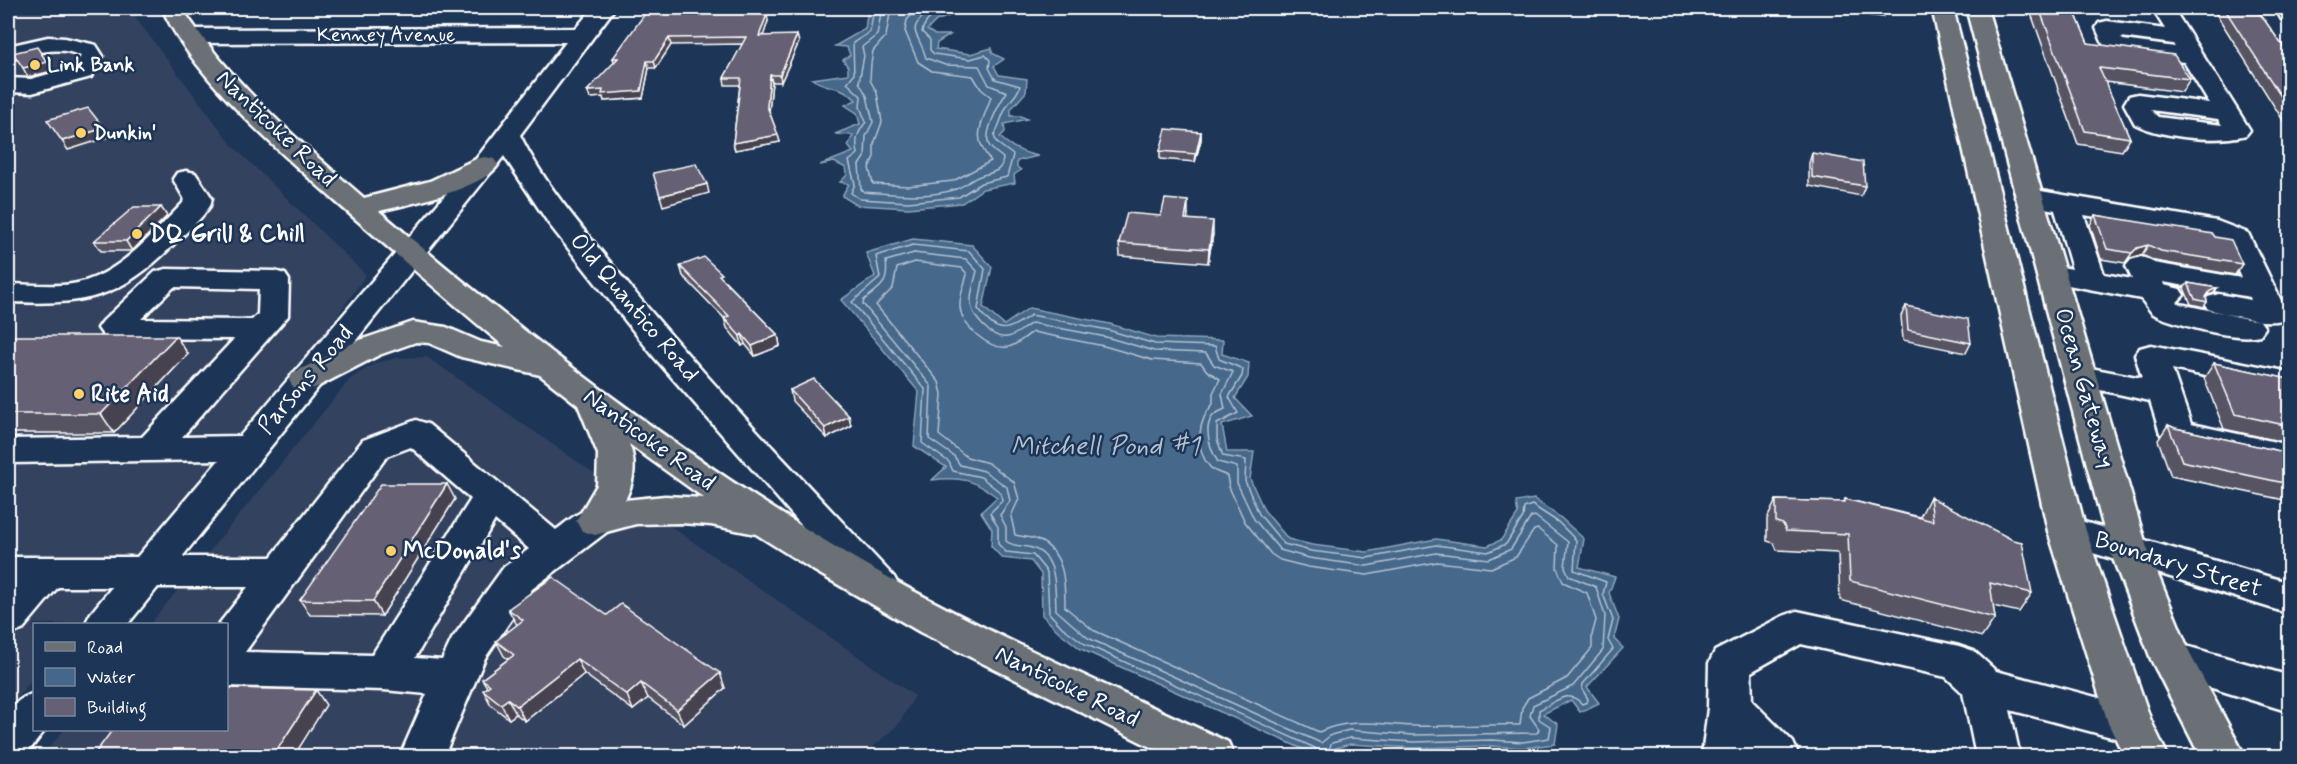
<svg xmlns="http://www.w3.org/2000/svg" width="2297" height="764" font-family="Mynerve,sans-serif">
  <rect width="100%" height="100%" fill="#1d3557"/>
  <filter id="ink" filterUnits="userSpaceOnUse"><feTurbulence type="fractalNoise" baseFrequency=".0167" numOctaves="2"/><feDisplacementMap in="SourceGraphic" scale="12" xChannelSelector="R" yChannelSelector="G"/><feConvolveMatrix kernelMatrix="1 2 1 2 8 2 1 2 1" color-interpolation-filters="sRGB"/></filter>
  <g filter="url(#ink)">
    <g fill="#33425f">
      <polygon points="8,8 133,8 138,21 233,146 366,275 332,323 79,624 34,624 34,677 8,709"/>
      <polygon points="427,357 915,696 898,725 863,756 42,756 64,730 226,730 226,624 150,624 350,379 375,363 397,358"/>
    </g>
    <g fill="#45678b" stroke="#8fa4b9" stroke-width="1.5">
      <path d="M868,8H969L936,21L927,30L935,35H950L937,43L936,49L970,54L992,48V53L1004,59L994,66L999,75L1027,79L1026,92L1011,109V116H1021L1027,119L1004,124L1005,132L1000,137C1011,148 1023,153 1038,156L1017,161V167L1021,170L1014,175L1015,183L983,189L962,203L908,208L857,205L842,196L849,184L840,182L847,175L846,168L834,162L820,165L853,152L848,146L853,135L835,134L860,124L857,113L845,105L856,100C842,84 828,90 812,79L848,74V67L843,60L850,55L847,47L835,46L865,29Z"/>
      <path d="M913,239L972,245L992,267L983,307L1004,325L1029,308L1110,324L1156,338L1223,340L1222,354L1249,363L1248,377L1235,398L1252,416L1222,425L1227,452H1254L1250,479L1264,510L1288,539L1312,545L1367,552L1436,539L1487,546L1501,540L1518,514L1516,502L1534,499L1561,518L1584,539L1579,567L1615,577L1609,593L1619,619L1614,639L1623,648L1587,687L1599,703L1580,712L1571,700L1543,714L1558,724L1555,744L1523,748L1491,746L1413,748L1350,744L1336,748L1330,756H1318L1081,649L1058,631L1042,615L1041,574L1031,561L1002,558L991,546L992,529L981,512L997,497C974,480 961,476 932,480L946,467L914,446L919,392L841,300L875,276L866,253Z"/>
    </g>
    <g fill="none" stroke-linecap="round" stroke-linejoin="round">
      <g stroke="#b5c2d1" stroke-width="1.5">
        <path d="M874,8L870,32L853,43L854,74L847,83L861,96L860,107L866,122C857,133 855,140 858,154L849,161L855,184L851,193L860,199L908,202L959,197L981,183L1007,177L1013,155L997,143L994,136C1000,126 1002,112 1009,103C1013,97 1018,94 1020,86L995,79L989,68L990,60L985,55L970,59L934,54L930,50V40L922,32C925,17 939,12 952,8"/>
        <path d="M882,8L877,35L862,47L864,56L859,82L867,96L873,122L866,136L865,156L859,165L861,189L864,192C893,194 928,199 956,189C965,186 971,179 980,176C992,172 1002,173 1003,158C999,154 991,150 989,145C983,133 1000,102 1007,92L989,85L979,66L945,65L926,58C918,29 903,32 933,8"/>
        <path d="M891,8L886,36L873,51L871,64L870,80L877,93L882,122L874,144V157L869,168L873,184L908,186L953,181L991,161C970,136 982,125 991,97L981,89L973,76L932,71L918,62L905,31L907,20L918,8"/>
        <path d="M914,253L966,259L977,271C970,299 964,310 989,331C995,335 1000,338 1007,337C1016,336 1024,327 1032,323L1106,337L1154,351L1206,353L1214,365L1233,372L1222,394L1225,409C1221,411 1215,413 1212,417C1203,429 1211,451 1218,462L1237,467V483L1254,519L1280,550L1309,558L1367,566L1436,553L1489,559L1511,549L1531,517L1535,516L1568,542L1565,567L1569,576L1596,587L1605,616L1603,650L1573,686L1533,705L1530,716L1539,729L1537,733L1413,735L1349,730L1331,735L1321,743L1088,638L1056,610C1055,586 1058,553 1028,547C1020,545 1013,547 1006,541V527L1000,515L1010,501L1007,487L984,471L960,465L954,456L929,439L931,386L863,304L864,300C881,286 889,285 886,261Z"/>
        <path d="M915,262L962,268L967,274C965,284 959,296 960,307C961,326 989,350 1008,347C1018,345 1025,336 1033,332L1104,346L1152,360L1201,363L1207,371L1220,379L1213,393V404C1198,420 1194,449 1210,467C1214,472 1221,473 1227,476L1229,487L1245,522L1271,554L1280,560L1308,567L1367,575L1437,562L1491,568L1516,557L1534,530L1538,529L1558,545L1557,568L1563,582L1587,593L1596,620L1592,635V648L1567,678L1528,698L1522,708L1520,725C1485,724 1449,727 1414,726C1381,725 1350,717 1319,732L1093,630L1065,607C1065,582 1065,552 1038,540C1031,537 1023,537 1015,535L1011,516L1019,499L1014,482L988,463L967,457L939,435L942,394L939,382L876,305L893,288L897,268Z"/>
        <path d="M1319,756L1315,748L1085,644L1062,627L1049,613L1047,572L1033,555L1006,552L998,544V527L990,513L1002,501L1001,493L981,477L953,471L949,462L922,443L925,389L852,302L880,278L876,256L913,245L969,251L985,269L978,309C999,336 1005,332 1031,315L1108,330L1155,344L1215,346L1219,359L1243,369L1242,376L1229,397L1238,413L1217,424V439L1223,456L1246,460L1245,481L1259,514L1284,544L1311,551L1367,558L1436,545L1488,552L1506,544L1523,517L1524,508L1532,505L1558,522L1576,540L1574,570L1606,582L1603,594L1613,620L1608,640L1613,649L1583,684L1582,689L1588,699L1587,702L1582,704C1568,688 1556,702 1539,710V719L1551,727L1549,738L1523,742L1492,740L1413,742L1350,738L1332,743L1325,756"/>
      </g>
      <polyline stroke="#344968" stroke-width="24" stroke-dasharray="24 12" stroke-linecap="butt" points="29,78 53,72"/>
      <defs>
        <g id="minor">
          <path d="M593,8H615L520,135C546,188 586,232 623,278C708,382 802,479 894,577L900,588L894,599L880,603L866,599L654,357L549,224L504,156L182,557H271L363,440L416,420L428,424L556,530C575,516 584,504 608,511L614,521L608,531L532,589L485,658L444,756H400L427,694L384,690L226,686V624H219L248,587H158L128,624H85L91,613L112,587H58L22,630L8,635V592L12,587H8V557H137L219,460L8,463V439L142,437L234,339L114,338L103,335L98,328L103,321L155,272L166,269L274,271L285,274L289,280L288,316L182,437L240,436L476,159L566,42L189,43L181,41L178,36L181,31L189,29L576,28ZM174,287L259,289L258,314L252,320L141,319ZM411,447L471,499L372,655L245,652L387,456ZM495,520L529,549L504,567L452,639L442,660L415,658Z"/>
          <path d="M2152,8H2173L2250,130L2246,135C2216,143 2163,138 2135,124L2124,104L2129,96L2138,94L2209,103L2184,62L2114,53L2106,51L2096,28L2099,23L2107,21L2165,29ZM2121,37L2173,44L2175,47L2123,40ZM2151,110L2218,119L2222,125L2158,117Z"/>
          <polygon points="2275,8 2290,8 2290,21 2282,20"/>
          <path d="M48,37L65,38L96,45L103,56L91,77L32,93L8,92V78L31,79L74,67L81,56C57,44 31,55 8,60V46Z"/>
          <path d="M186,171L195,173L212,198L210,206C200,220 187,232 175,243C119,300 84,305 8,302V284C29,284 51,287 72,284C118,277 152,234 183,203L184,198L173,179L177,173Z"/>
          <path d="M2029,189L2217,221L2248,233L2287,313L2283,320C2260,325 2231,315 2208,309L2204,303L2208,297L2219,294L2251,300L2250,297L2163,282L2164,285L2180,289L2184,295L2177,302L2180,304L2260,321L2265,328L2260,335C2234,341 2185,326 2159,317L2152,313L2141,299L2042,280L2037,274L2042,268L2052,265L2072,269L2055,210L2019,203L2015,197L2019,191ZM2084,215L2210,236L2226,244L2241,278L2154,263L2151,260L2141,257L2131,260L2126,266L2132,279L2104,274Z"/>
          <polygon points="2151,345 2290,372 2290,394 2172,369 2191,424 2290,445 2290,469 2165,441 2160,433 2150,401 2068,383 2064,376 2068,369 2080,366 2142,378 2135,355 2140,348"/>
          <polygon points="2067,517 2290,583 2290,614 2054,541 2048,531 2054,521"/>
          <polygon points="1797,611 1959,646 1974,651 1996,671 2145,710 2152,723 2145,736 2130,742 2010,710 2020,756 1976,756 1963,693 1946,677 1801,644 1751,672 1752,701 1793,742 1799,756 1749,756 1747,754 1746,756 1702,756 1708,708 1709,663 1715,651 1783,616"/>
          <polygon points="2172,642 2290,676 2290,712 2157,671 2151,659 2157,647"/>
          <path d="M34,693V730H45L25,756H8C8,725 0,705 34,693Z"/>
        </g>
        <g id="major">
          <path d="M162,8H182C231,83 296,139 364,198L430,181L476,159L485,157L494,159L498,165C482,189 407,205 379,211C524,335 675,451 839,549C963,623 1097,681 1228,742L1234,756H1169L920,632L813,570L756,534L711,525L680,523L636,524L595,535L582,531L576,521L597,485L598,454L578,405L540,375L461,357L429,343L416,342L379,355L317,387L305,391L293,387L289,380L293,373L357,341L413,322L446,327L481,342L505,347C447,299 391,250 335,201C277,149 193,78 162,8ZM629,444L704,498L665,496L625,500C634,483 637,462 629,444Z"/>
          <polygon points="1932,8 1953,8 2086,531 2151,721 2168,756 2124,756 2108,723 2048,531"/>
          <polygon points="1966,8 1987,8 2147,548 2191,656 2245,756 2200,756 2151,659 2109,548"/>
        </g>
      </defs>
      <use href="#minor" stroke="#fff" stroke-width="5"/>
      <use href="#major" stroke="#fff" stroke-width="5"/>
      <use href="#minor" fill="#1d3557" fill-rule="evenodd"/>
      <use href="#major" fill="#6a7074" fill-rule="evenodd"/>
    </g>
    <g fill="#575363" stroke="#fff" stroke-width="1.5">
      <polygon points="757,8 759,8 759,12 758,14 768,21 763,36 799,42 781,82 772,82 769,111 780,142 735,150 733,143 740,85 725,85 724,78 743,44 671,45 656,68 649,68 643,98 604,101 603,97 590,98 614,62 613,58"/>
      <polygon points="1856,8 1885,8 1886,10 1883,17 1856,14"/>
      <polygon points="2029,8 2073,8 2088,43 2190,79 2182,92 2105,82 2130,138 2122,151 2078,144"/>
      <polygon points="2214,8 2256,8 2289,55 2289,130 2213,9"/>
      <polygon points="1201,132 1201,140 1195,162 1160,159 1160,151"/>
      <polygon points="1812,153 1865,186 1861,196 1809,186 1809,163"/>
      <polygon points="1188,215 1187,219 1213,234 1208,263 1120,256 1119,243 1161,216"/>
      <polygon points="2095,215 2215,237 2242,264 2235,275 2155,261 2142,255 2130,258 2125,263 2101,259 2090,225"/>
      <polygon points="167,216 132,251 101,251 94,241"/>
      <polygon points="680,266 724,280 778,335 780,346 755,356 745,344 742,346 727,328 724,318 683,276"/>
      <polygon points="2188,283 2217,288 2214,293 2206,296 2206,297 2207,302 2204,307 2191,304 2184,288"/>
      <polygon points="1906,306 1971,343 1966,353 1903,340 1901,316"/>
      <polygon points="8,336 188,354 114,433 8,433"/>
      <polygon points="2214,363 2289,379 2289,443 2224,429 2204,378"/>
      <polygon points="790,390 849,416 851,426 827,438 792,401"/>
      <polygon points="2168,425 2175,428 2289,453 2289,501 2171,476 2158,440"/>
      <polygon points="1930,497 2032,593 2019,612 1993,606 1995,618 1982,637 1840,600 1838,553 1777,550 1774,543 1767,541 1767,519 1776,500 1844,502 1845,499 1920,517"/>
      <polygon points="455,499 382,616 310,615 300,600"/>
      <polygon points="508,609 607,615 725,688 684,725 648,698 633,710 584,674 525,721 516,714 509,719 491,705 483,690 487,687 482,679 508,659 504,656 496,641 517,625"/>
    </g>
    <g fill="#474350" stroke="#fff" stroke-width="1.5">
      <polygon points="757,8 759,8 759,12 754,21 753,14"/>
      <polygon points="767,14 768,21 761,43 759,36"/>
      <polygon points="797,35 799,42 781,82 780,75"/>
      <polygon points="669,38 671,45 656,68 654,61"/>
      <polygon points="647,61 649,68 643,98 604,101 603,97 590,98 587,91 603,90"/>
      <polygon points="47,62 52,71 28,77 23,68"/>
      <polygon points="770,75 772,82 769,113 767,106"/>
      <polygon points="104,128 109,137 68,150 62,141"/>
      <polygon points="1201,132 1201,140 1195,162 1196,154"/>
      <polygon points="778,135 780,142 735,150 733,143"/>
      <polygon points="707,184 709,193 663,206 660,196"/>
      <polygon points="1188,201 1188,215 1185,232 1185,219"/>
      <polygon points="161,207 167,216 132,251 126,241"/>
      <polygon points="1213,221 1213,234 1208,263 1209,249"/>
      <polygon points="2148,245 2142,255 2130,258 2125,263 2132,253 2137,248"/>
      <polygon points="2217,288 2214,293 2206,296 2210,291"/>
      <polygon points="742,334 745,344 742,346 740,336"/>
      <polygon points="778,335 780,346 755,356 752,346"/>
      <polygon points="176,336 188,354 114,433 101,414"/>
      <polygon points="849,416 851,426 827,438 825,428"/>
      <polygon points="447,484 455,499 382,616 373,601"/>
      <polygon points="577,659 584,674 525,721 517,706"/>
      <polygon points="720,673 725,688 684,725 677,710"/>
      <polygon points="641,683 648,698 633,710 627,695"/>
      <polygon points="316,690 326,705 294,756 273,756"/>
      <polygon points="508,699 516,714 509,719 501,704"/>
    </g>
    <g fill="#656073" stroke="#fff" stroke-width="1.5">
      <polygon points="649,8 757,8 753,14 767,14 759,36 797,35 780,75 770,75 767,106 778,135 733,143 741,78 724,78 746,37 669,38 654,61 647,61 641,91 602,94 603,90 587,91 618,58 613,58"/>
      <polygon points="1863,8 1885,8 1886,10"/>
      <polygon points="2039,8 2073,8 2088,43 2174,55 2190,79 2099,68 2130,138 2085,131"/>
      <polygon points="2224,8 2256,8 2289,55 2289,109"/>
      <polygon points="37,47 47,62 23,68 13,53"/>
      <polygon points="88,108 104,128 62,141 47,120"/>
      <polygon points="1166,129 1201,132 1196,154 1160,151"/>
      <polygon points="1812,153 1863,162 1865,186 1812,177"/>
      <polygon points="696,164 707,184 660,196 653,173"/>
      <polygon points="1165,199 1188,201 1185,219 1213,221 1209,249 1119,243 1127,213 1161,216"/>
      <polygon points="134,207 161,207 126,241 94,241"/>
      <polygon points="2095,215 2213,234 2215,237 2231,240 2242,264 2161,251 2148,245 2137,248 2132,253 2107,249"/>
      <polygon points="704,257 722,274 719,275 778,335 752,346 742,334 740,336 724,318 729,316 680,266"/>
      <polygon points="2188,283 2217,288 2210,291 2206,297 2207,302 2195,299"/>
      <polygon points="1906,306 1968,319 1971,343 1908,330"/>
      <polygon points="8,336 176,336 101,414 8,414"/>
      <polygon points="2214,363 2289,379 2289,426 2235,414"/>
      <polygon points="814,379 849,416 825,428 790,390"/>
      <polygon points="2168,425 2175,428 2289,453 2289,484 2182,461"/>
      <polygon points="381,484 447,484 373,601 300,600"/>
      <polygon points="1930,497 2013,540 2022,542 2032,593 1990,583 1995,618 1850,581 1848,534 1786,531 1783,524 1776,522 1776,500 1845,502 1845,499 1933,521"/>
      <polygon points="553,577 607,615 621,604 720,673 677,710 641,683 627,695 577,659 517,706 508,699 501,704 483,690 490,685 482,679 514,655 496,641 523,620 508,609"/>
      <polygon points="226,688 316,690 273,756 93,756 113,729 226,729"/>
    </g>
  </g>
  <g fill="#ffd166" stroke="#1d3557" stroke-width="2">
    <circle cx="35" cy="65" r="6"/>
    <circle cx="81" cy="133" r="6"/>
    <circle cx="137" cy="234" r="6"/>
    <circle cx="79" cy="394" r="6"/>
    <circle cx="391" cy="551" r="6"/>
  </g>
  <g text-anchor="middle" dominant-baseline="central" stroke-width="5" stroke-linejoin="round" paint-order="stroke">
    <g font-size="20" fill="#fff" stroke="#1d3557">
      <text x="386" y="35">Kenney Avenue</text>
    </g>
    <g font-size="20" font-weight="bold" fill="#fff" stroke="#1d3557" text-anchor="start">
      <text x="47" y="65">Link Bank</text>
      <text x="93" y="133">Dunkin'</text>
    </g>
    <g font-size="24" fill="#fff" stroke="#1d3557">
      <text transform="translate(276 129) rotate(44)">Nanticoke Road</text>
      <text transform="translate(634 308) rotate(50)">Old Quantico Road</text>
      <text transform="translate(306 380) rotate(-50)">Parsons Road</text>
      <text transform="translate(2084 388) rotate(74)">Ocean Gateway</text>
      <text transform="translate(649 440) rotate(36)">Nanticoke Road</text>
      <text transform="translate(2178 565) rotate(17)">Boundary Street</text>
      <text transform="translate(1067 687) rotate(26)">Nanticoke Road</text>
    </g>
    <g font-size="24" font-weight="bold" fill="#fff" stroke="#1d3557" text-anchor="start">
      <text x="149" y="234">DQ Grill &amp; Chill</text>
      <text x="91" y="394">Rite Aid</text>
      <text x="403" y="551">McDonald's</text>
    </g>
    <g font-size="26" font-style="italic" fill="#b5c2d1" stroke="#1d3557">
      <text x="1105" y="447">Mitchell Pond #1</text>
    </g>
  </g>
  <rect width="2297" height="764" fill="none" stroke="#1d3557" stroke-width="30"/>
  <rect x="15" y="15" width="2267" height="734" fill="none" stroke="#fff" stroke-width="2" filter="url(#ink)"/>
  <rect x="33" y="623" width="195" height="108" fill="#1d3557" stroke="#77869a" stroke-width="1.5"/>
  <rect x="45" y="642" width="30" height="9" fill="#6a7074" stroke="#77869a" stroke-width="1.5"/>
  <text x="87" y="653" font-size="18" fill="#ffffff">Road</text>
  <rect x="45" y="668" width="30" height="18" fill="#45678b" stroke="#77869a" stroke-width="1.5"/>
  <text x="87" y="683" font-size="18" fill="#ffffff">Water</text>
  <rect x="45" y="698" width="30" height="18" fill="#656073" stroke="#77869a" stroke-width="1.5"/>
  <text x="87" y="713" font-size="18" fill="#ffffff">Building</text>
</svg>
